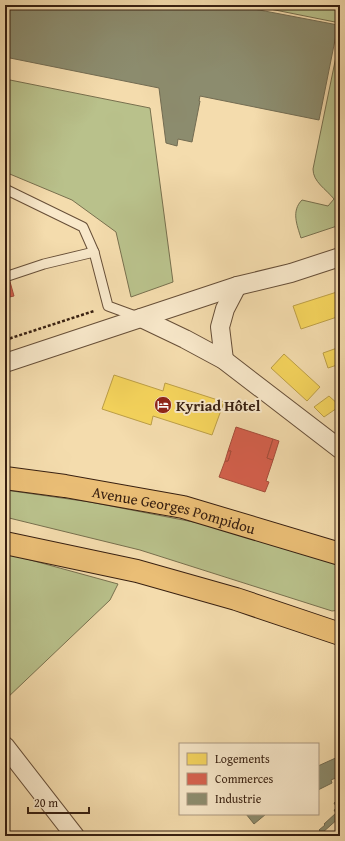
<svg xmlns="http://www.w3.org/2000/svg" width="345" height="841" font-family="'Gentium Book Plus',serif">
  <rect width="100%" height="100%" fill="#f4dcad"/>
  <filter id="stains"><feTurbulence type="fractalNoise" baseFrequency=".005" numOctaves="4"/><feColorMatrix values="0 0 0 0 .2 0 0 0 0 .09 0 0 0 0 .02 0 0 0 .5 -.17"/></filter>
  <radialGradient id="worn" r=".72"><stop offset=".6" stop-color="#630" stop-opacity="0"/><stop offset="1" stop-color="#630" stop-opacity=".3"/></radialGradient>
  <g fill="#b9c18b" stroke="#78704e">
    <polygon points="250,5 340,5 340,23"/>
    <path d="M340,37V225L301,238C297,225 291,211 302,200L328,206L334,199C326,189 313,182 313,169Z"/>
    <polygon points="5,79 150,108 173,282 131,297 116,232 72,200 5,172"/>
    <polygon points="5,490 90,502 209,525 340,564 340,610 332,611 140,550 5,517"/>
    <polygon points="5,553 118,584 110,600 5,700"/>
  </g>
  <g fill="#f6d55c" stroke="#bd9f46">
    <polygon points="340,291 340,316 301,329 293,306"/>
    <polygon points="340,347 340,364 328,368 323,353"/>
    <polygon points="284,354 320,387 307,401 271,368"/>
    <polygon points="114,375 163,391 165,383 224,402 212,435 153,416 151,425 102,409"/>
    <polygon points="329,396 340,406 324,417 314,407"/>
  </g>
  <g fill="#d6604d" stroke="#a74d3b">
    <polygon points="5,264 14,296 5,298"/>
    <polygon points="236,427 273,439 267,458 273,460 266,481 269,482 265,492 219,477 225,461 228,461 231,451 228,451"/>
    <polygon points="273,439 279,441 273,460 267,458"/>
    <polygon points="228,451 231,451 228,461 225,461"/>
  </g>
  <g fill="#8c8c6e" stroke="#736c52">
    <polygon points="5,5 233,5 338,25 319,120 200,96 199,101 200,101 192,142 178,139 177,146 166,143 159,88 5,57"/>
    <polygon points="340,756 340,776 331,780 332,783 318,790 318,766"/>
    <polygon points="340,798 340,817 322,833 319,830 325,825 324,824 336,813 334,810 337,808 334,803"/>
    <polygon points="246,814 266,814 254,824"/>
  </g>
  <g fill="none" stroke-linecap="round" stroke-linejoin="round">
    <defs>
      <g id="lane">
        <polyline points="5,189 83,227 94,252 108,306 138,317"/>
        <polyline points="5,277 44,264 94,252"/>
      </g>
      <g id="street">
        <polyline points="141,318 185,339 224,360 340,449"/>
        <polyline points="224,360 220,327 225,309 237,286"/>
        <polyline points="5,363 237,286 291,273 340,257"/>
        <polyline points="5,746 75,836"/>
      </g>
      <g id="primary">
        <path id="s1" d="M5,478L65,486L183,507L340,554"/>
        <polyline points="5,543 137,571 236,599 340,634"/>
      </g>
    </defs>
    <use href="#lane" stroke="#674f38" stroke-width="11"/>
    <use href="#street" stroke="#674f38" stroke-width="20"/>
    <use href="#primary" stroke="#382011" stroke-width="24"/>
    <polyline stroke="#382011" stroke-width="2.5" stroke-dasharray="3 2" stroke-linecap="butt" points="5,340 94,311"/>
    <use href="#lane" stroke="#f8e8ca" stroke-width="9"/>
    <use href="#street" stroke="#f8e8ca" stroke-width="18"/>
    <use href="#primary" stroke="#eabe76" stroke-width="22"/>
  </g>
  <defs>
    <symbol id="hotel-disc" viewBox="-11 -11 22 22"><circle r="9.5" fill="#8f2418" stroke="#f8e8ca"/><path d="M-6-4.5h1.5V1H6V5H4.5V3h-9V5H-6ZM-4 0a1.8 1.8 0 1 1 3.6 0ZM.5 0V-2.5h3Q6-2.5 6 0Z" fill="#fff"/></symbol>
  </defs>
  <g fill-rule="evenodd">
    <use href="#hotel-disc" x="153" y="395" width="20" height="20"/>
  </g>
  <g text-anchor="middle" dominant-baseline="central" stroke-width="4" stroke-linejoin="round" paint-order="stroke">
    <g font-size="15" font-weight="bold" fill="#382011" stroke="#f8e8ca" text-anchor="start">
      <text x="176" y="405">Kyriad Hôtel</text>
    </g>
    <g font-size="15" fill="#382011" stroke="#f8e8ca">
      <text stroke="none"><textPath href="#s1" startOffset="172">Avenue Georges Pompidou</textPath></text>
    </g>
  </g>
  <rect width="345" height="841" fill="none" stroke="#f4dcad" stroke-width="20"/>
  <rect x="6" y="6" width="333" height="829" fill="none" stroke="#382011" stroke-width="2"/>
  <rect x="10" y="10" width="325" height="821" fill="none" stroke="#382011"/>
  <rect x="179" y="743" width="140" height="72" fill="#f8e8ca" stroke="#ab9880"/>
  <rect x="187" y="753" width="20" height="12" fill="#f6d55c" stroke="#ab9880"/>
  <text x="215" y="763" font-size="12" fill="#382011">Logements</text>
  <rect x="187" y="773" width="20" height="12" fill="#d6604d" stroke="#ab9880"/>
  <text x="215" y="783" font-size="12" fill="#382011">Commerces</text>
  <rect x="187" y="793" width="20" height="12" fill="#8c8c6e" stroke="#ab9880"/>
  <text x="215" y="803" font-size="12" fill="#382011">Industrie</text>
  <path d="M28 807v6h61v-6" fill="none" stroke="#382011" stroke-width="2"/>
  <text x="34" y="807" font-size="12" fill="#382011" stroke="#f8e8ca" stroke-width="3" paint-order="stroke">20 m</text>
  <rect width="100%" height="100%" filter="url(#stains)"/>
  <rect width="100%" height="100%" fill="url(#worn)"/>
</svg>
